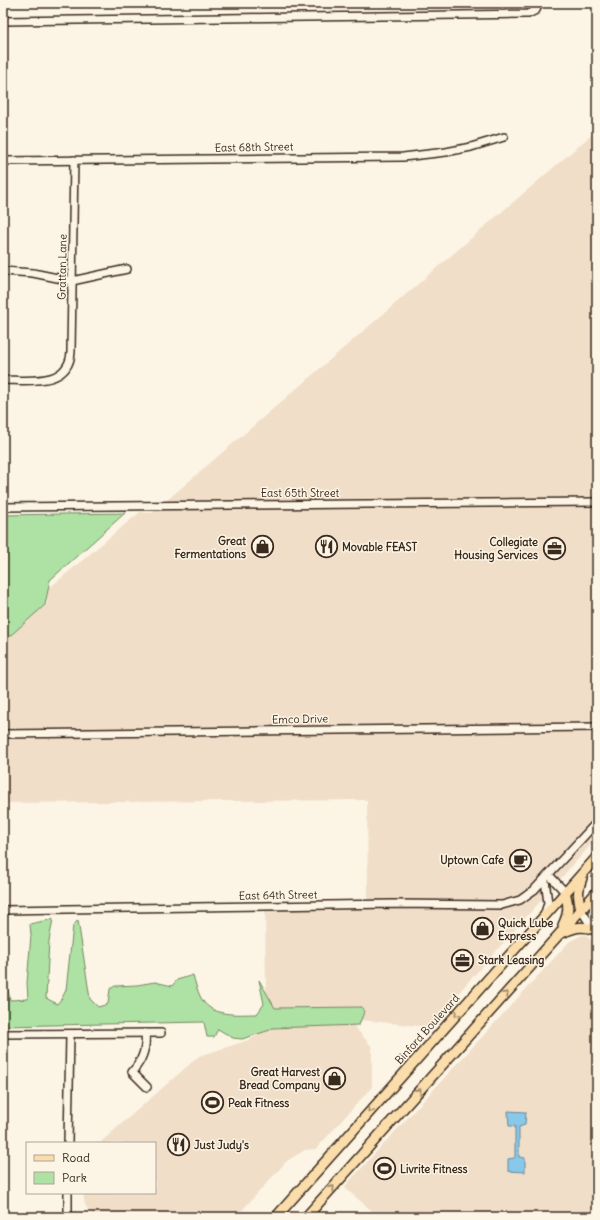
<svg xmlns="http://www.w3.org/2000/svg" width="600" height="1220" font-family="Delius,sans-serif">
  <rect width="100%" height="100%" fill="#fcf5e5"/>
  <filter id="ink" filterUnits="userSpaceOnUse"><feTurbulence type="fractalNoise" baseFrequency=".025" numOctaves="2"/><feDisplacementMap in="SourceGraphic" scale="8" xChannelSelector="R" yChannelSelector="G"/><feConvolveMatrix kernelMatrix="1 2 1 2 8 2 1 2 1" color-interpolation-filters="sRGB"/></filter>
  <g filter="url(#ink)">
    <g fill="#f0dec8">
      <polygon points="597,130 597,838 428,1027 361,1020 364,1012 361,1007 275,1009 266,996 265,901 368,901 367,800 3,803 3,638 47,604 48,589 140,512 152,513"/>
      <polygon points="582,935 586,935 591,940 597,951 597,1010 595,1044 595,1200 592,1207 590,1217 379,1217 345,1188 346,1185 570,941"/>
      <polygon points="275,1024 352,1024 372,1047 372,1087 316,1149 305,1150 287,1161 236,1217 93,1217 85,1205 83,1193 155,1193 155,1143 100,1143 103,1140 199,1056 249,1040"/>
    </g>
    <g fill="#aee2a4" stroke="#748661">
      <polygon points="125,513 50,580 45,605 3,642 3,515"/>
      <path d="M53,919L49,941L46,998L57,1004L62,998L66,990L73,926L78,920L90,999L98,1007L108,1004L110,989L115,986L137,985L155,982L172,986L177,980L193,975C195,982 197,990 200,996C210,1018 237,1014 257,1014L264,1004L259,980L275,1008L362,1007L364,1012L359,1025L272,1028L270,1030L242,1039L233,1038L218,1029L214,1037H207L204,1022L3,1026V929L4,928L8,990L10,1000L28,999L27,983L31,935L30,924Z"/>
    </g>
    <polygon fill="#88c8e8" stroke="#698997" points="508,1111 526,1112 525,1125 519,1127 519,1157 525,1158 525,1172 508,1171 508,1159 514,1158 515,1157 515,1126 509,1126"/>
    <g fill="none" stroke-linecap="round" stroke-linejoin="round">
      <defs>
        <g id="minor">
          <polyline points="3,21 528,14 536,10 539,3"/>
          <polyline points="3,161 403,157 446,152 471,147 504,137"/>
          <polyline points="3,271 33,273 72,281 127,269"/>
          <path d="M3,380C28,380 69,387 71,352L74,160"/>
          <polyline points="3,507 597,502"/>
          <polyline points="3,734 597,727"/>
          <polyline points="549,875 565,892"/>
          <polyline points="545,880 548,903 545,913"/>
          <polyline points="595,895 593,913 597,931"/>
          <polyline points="3,910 392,904 502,905 520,900 534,890 597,822"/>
          <polyline points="581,910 594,930"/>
          <path d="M145,1033C147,1048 142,1061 132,1072L147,1087"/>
          <polyline points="3,1034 161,1033"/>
          <polyline points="68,1143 70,1034"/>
          <polyline points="68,1217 68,1193"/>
        </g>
        <g id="major">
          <path d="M581,910C578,897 577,891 582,878"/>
          <path d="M563,925C569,913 569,905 565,892"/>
          <path d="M562,933C573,928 581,925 592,929"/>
          <polyline points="276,1217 597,857"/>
          <polyline points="306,1217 597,892"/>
        </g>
      </defs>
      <use href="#minor" stroke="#3b2a1e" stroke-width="10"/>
      <use href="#major" stroke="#3b2a1e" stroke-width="12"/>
      <use href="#minor" stroke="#fcf5e5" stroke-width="7"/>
      <use href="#major" stroke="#faddab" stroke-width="9"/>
    </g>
    <defs><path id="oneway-chevron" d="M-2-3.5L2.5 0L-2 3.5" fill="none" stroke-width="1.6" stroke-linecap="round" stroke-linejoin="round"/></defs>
    <g stroke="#9a8464">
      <use href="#oneway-chevron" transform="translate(506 994) rotate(-48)"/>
      <use href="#oneway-chevron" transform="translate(457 1014) rotate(132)"/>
      <use href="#oneway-chevron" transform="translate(419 1091) rotate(-48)"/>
      <use href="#oneway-chevron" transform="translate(370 1110) rotate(132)"/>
      <use href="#oneway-chevron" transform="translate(332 1188) rotate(-48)"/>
    </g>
  </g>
  <defs>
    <symbol id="shop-ring" viewBox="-11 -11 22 22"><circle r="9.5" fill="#fcf5e5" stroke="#3b2a1e" stroke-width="1.5"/><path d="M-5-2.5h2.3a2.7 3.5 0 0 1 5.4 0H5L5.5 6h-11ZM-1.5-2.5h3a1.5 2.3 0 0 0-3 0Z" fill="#3b2a1e"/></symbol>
    <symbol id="restaurant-ring" viewBox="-11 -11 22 22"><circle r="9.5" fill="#fcf5e5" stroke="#3b2a1e" stroke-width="1.5"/><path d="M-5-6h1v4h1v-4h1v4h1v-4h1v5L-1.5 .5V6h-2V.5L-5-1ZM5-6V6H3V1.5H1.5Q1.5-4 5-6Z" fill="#3b2a1e"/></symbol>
    <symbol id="office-ring" viewBox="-11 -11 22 22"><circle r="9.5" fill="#fcf5e5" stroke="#3b2a1e" stroke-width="1.5"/><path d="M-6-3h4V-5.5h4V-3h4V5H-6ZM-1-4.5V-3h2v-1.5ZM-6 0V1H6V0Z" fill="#3b2a1e"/></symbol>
    <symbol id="cafe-ring" viewBox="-11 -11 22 22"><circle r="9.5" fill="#fcf5e5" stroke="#3b2a1e" stroke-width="1.5"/><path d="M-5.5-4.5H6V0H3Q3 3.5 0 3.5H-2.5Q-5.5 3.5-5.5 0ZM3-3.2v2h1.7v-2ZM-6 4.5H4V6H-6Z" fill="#3b2a1e"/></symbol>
    <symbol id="stadium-ring" viewBox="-11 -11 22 22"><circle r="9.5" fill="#fcf5e5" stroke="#3b2a1e" stroke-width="1.5"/><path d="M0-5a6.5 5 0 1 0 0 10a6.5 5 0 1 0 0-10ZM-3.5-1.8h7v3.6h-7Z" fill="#3b2a1e"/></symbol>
  </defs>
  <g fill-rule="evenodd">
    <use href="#shop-ring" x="250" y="534" width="25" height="25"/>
    <use href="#restaurant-ring" x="314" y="534" width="25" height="25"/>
    <use href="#office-ring" x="542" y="536" width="25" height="25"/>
    <use href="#cafe-ring" x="508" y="848" width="25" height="25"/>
    <use href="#shop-ring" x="470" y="916" width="25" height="25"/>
    <use href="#office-ring" x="450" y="948" width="25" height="25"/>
    <use href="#shop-ring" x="322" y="1066" width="25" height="25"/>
    <use href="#stadium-ring" x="200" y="1090" width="25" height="25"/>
    <use href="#restaurant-ring" x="166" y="1132" width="25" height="25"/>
    <use href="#stadium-ring" x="372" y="1156" width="25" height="25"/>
  </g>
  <g text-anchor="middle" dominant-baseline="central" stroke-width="3" stroke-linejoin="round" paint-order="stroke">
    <g font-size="11" fill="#3b2a1e" stroke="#fcf5e5">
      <text transform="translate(254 147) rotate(-1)">East 68th Street</text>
      <text transform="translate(62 267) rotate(-89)">Grattan Lane</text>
      <text x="300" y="493">East 65th Street</text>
      <text transform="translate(300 719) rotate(-1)">Emco Drive</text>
      <text transform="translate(278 895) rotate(-1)">East 64th Street</text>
      <text transform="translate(427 1029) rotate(-48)">Binford Boulevard</text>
    </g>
    <g font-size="11" font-weight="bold" fill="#3b2a1e" stroke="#fcf5e5" text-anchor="start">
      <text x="246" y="541" text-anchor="end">Great<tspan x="246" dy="13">Fermentations</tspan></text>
      <text x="538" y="542" text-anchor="end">Collegiate<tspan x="538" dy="13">Housing Services</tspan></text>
      <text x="342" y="547">Movable FEAST</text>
      <text x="504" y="860" text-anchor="end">Uptown Cafe</text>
      <text x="498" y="923">Quick Lube<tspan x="498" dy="13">Express</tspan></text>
      <text x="478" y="960">Stark Leasing</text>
      <text x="320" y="1072" text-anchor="end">Great Harvest<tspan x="320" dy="13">Bread Company</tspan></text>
      <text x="228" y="1103">Peak Fitness</text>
      <text x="194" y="1145">Just Judy's</text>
      <text x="400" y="1169">Livrite Fitness</text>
    </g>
  </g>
  <rect width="600" height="1220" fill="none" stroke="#fcf5e5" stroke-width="16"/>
  <rect x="8" y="8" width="584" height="1204" fill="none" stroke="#3b2a1e" stroke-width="1.5" filter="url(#ink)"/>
  <rect x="26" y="1142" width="130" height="52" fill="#fcf5e5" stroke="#afa495"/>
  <rect x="34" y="1155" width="20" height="6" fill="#faddab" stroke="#afa495"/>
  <text x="62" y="1162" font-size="12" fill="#3b2a1e">Road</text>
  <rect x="34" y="1172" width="20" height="12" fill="#aee2a4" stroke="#afa495"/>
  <text x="62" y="1182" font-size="12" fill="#3b2a1e">Park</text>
</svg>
